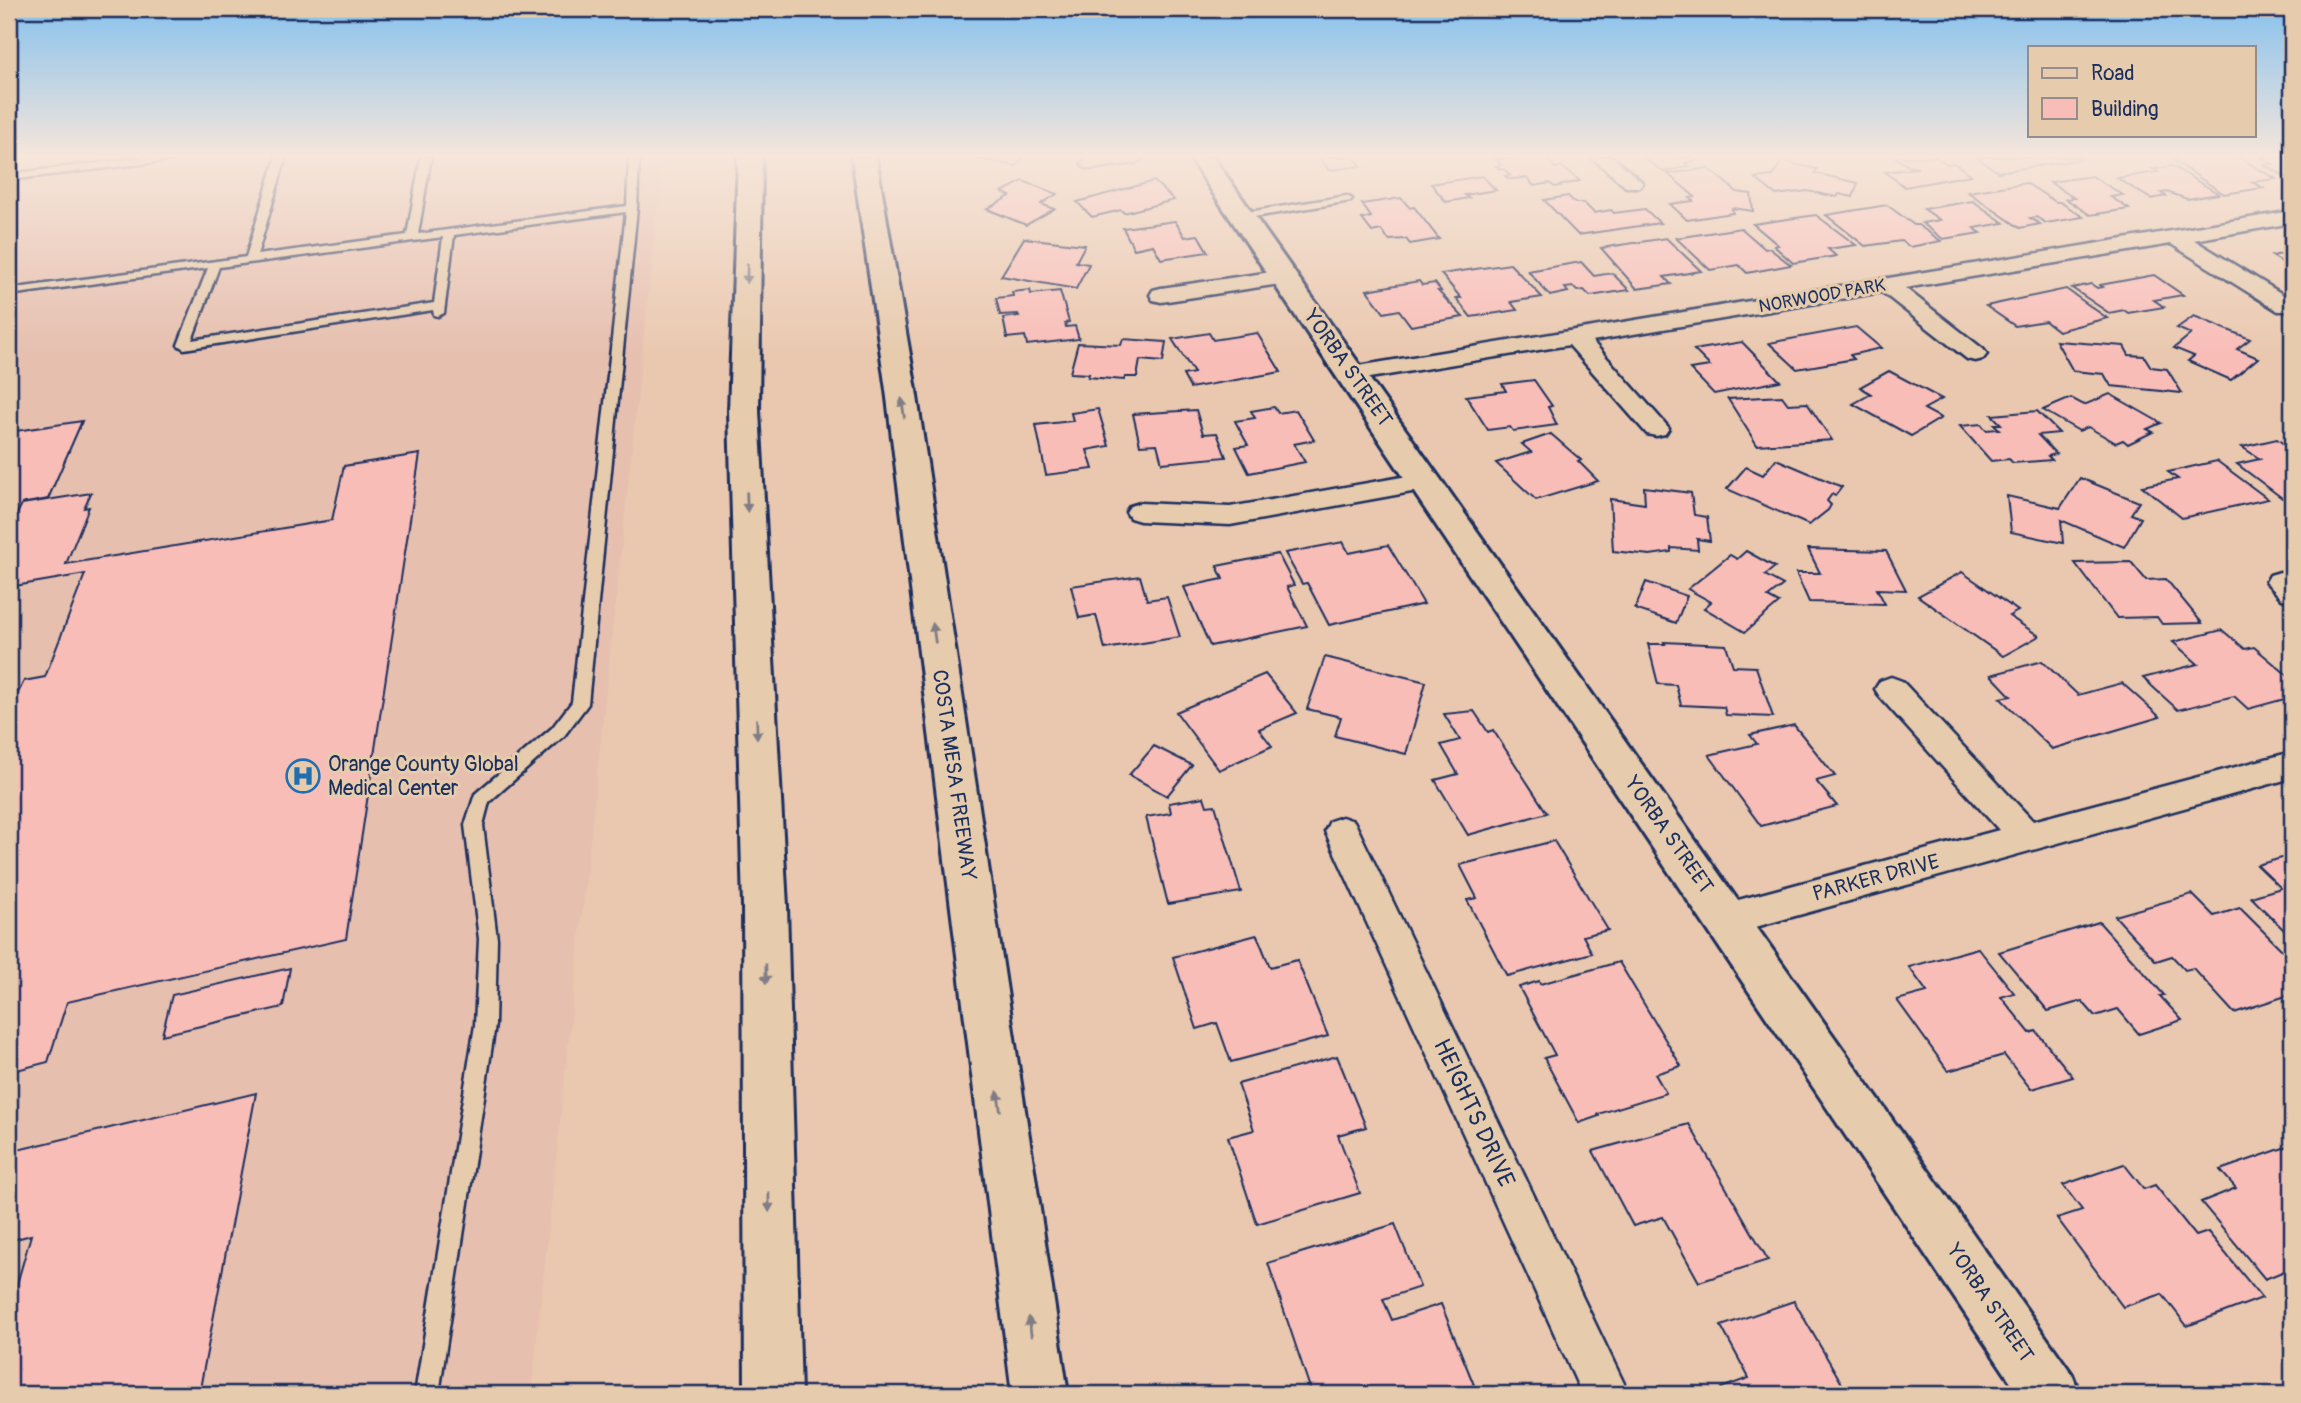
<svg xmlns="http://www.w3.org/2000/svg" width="2301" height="1403" font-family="Pangolin,sans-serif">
  <rect width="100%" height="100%" fill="#eac8af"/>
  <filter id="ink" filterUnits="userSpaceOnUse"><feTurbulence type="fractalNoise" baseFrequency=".0143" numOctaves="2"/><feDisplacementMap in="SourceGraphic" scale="14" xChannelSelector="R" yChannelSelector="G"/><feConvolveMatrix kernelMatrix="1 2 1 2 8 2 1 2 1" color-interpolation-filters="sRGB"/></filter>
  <g filter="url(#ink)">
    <polygon fill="#e6bfaf" points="9,157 663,157 531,1394 9,1394"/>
    <g fill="#f9bdb8" stroke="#1b2f5e" stroke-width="2">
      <polygon points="968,157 1024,157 1016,166"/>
      <polygon points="1319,157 1354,157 1361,166 1329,170"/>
      <polygon points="1544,157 1555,168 1561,166 1580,181 1555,187 1550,183 1534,186 1527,178 1509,179 1505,176 1510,175 1504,169 1500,169 1496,166 1501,165 1495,159"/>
      <polygon points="1648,157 1692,157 1697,160 1685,163 1689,166 1664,172 1645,159"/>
      <polygon points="1895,157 1936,157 1947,164 1954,163 1971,175 1905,187 1885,172 1918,168 1908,166"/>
      <polygon points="1976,157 2079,157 2083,159 1998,172"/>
      <polygon points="2185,157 2238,157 2276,179 2252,182 2263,188 2224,194 2173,160"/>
      <polygon points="2260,157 2292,157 2292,180 2264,165 2273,164"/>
      <polygon points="1781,161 1817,169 1815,173 1858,183 1853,197 1839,194 1837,197 1807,191 1776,195 1755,178 1773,176"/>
      <polygon points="2172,166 2219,194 2187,199 2167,192 2161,193 2166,196 2151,199 2117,178 2158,172 2153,169"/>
      <polygon points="1708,168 1737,192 1751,194 1753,211 1732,208 1733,213 1687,220 1670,204 1693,201 1690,198 1695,197 1668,174"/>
      <polygon points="1482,176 1496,190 1465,195 1469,198 1446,202 1431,184"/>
      <polygon points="2092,176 2123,195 2111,197 2129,209 2090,215 2066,199 2074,198 2050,182"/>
      <polygon points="1023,181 1057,194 1041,204 1054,209 1026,225 987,209 1010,196 1002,192"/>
      <polygon points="1154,181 1174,200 1124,213 1121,210 1092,217 1077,202"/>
      <polygon points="2026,183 2056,202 2060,202 2083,217 2046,223 2036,217 2030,218 2040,224 2020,228 1968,192"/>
      <polygon points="1568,196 1575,203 1584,203 1594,213 1611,210 1614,213 1645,209 1660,223 1578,235 1544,200"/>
      <polygon points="1401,198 1410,208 1414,207 1439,239 1410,244 1406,239 1389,240 1381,230 1372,232 1362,219 1371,217 1362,204"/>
      <polygon points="1973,201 2004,223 1974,228 1981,233 1943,239 1922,223 1940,220 1924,209"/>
      <polygon points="1887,205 1914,225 1918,225 1941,241 1910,247 1901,241 1865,246 1826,215"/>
      <polygon points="1816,215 1856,245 1828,249 1836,256 1793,263 1774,246 1778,245 1753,224"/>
      <polygon points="1175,221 1185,237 1198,235 1208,252 1161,259 1153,245 1134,249 1123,228"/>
      <polygon points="1741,228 1765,249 1769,248 1791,265 1747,273 1739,265 1710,270 1676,238"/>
      <polygon points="1024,238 1085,245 1076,262 1089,264 1076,289 1001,276"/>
      <polygon points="1666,238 1701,271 1664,277 1671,284 1637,289 1601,248"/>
      <polygon points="2292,252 2292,268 2272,256"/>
      <polygon points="1581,262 1594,276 1612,273 1629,290 1590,296 1584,290 1577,291 1573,287 1565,288 1568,292 1550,296 1528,271"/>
      <polygon points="1510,264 1542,297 1511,302 1517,310 1471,317 1456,298 1461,298 1441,274"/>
      <polygon points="2154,275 2183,295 2154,300 2164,307 2128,313 2124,310 2109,313 2072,288 2091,284 2097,288 2103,287 2100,285"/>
      <polygon points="1419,281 1422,285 1435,283 1441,291 1438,291 1463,317 1411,326 1399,310 1384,313 1367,290"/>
      <polygon points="2066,289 2107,318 2058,331 2045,321 2015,326 1986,306"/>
      <polygon points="1030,290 1031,294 1060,291 1069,322 1065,323 1066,327 1075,326 1079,339 1027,345 1025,336 1007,338 1003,318 1019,316 1018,314 1000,315 996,298 1013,296 1012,292"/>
      <polygon points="2194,316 2250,339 2237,349 2258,358 2231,380 2188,361 2194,356 2174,348 2191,334 2177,328"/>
      <polygon points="1856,327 1881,348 1850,355 1854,359 1797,369 1769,343"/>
      <polygon points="1209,333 1213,340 1257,333 1281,372 1190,388 1183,375 1194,373 1172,339"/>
      <polygon points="1123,339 1166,342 1163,362 1140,360 1137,377 1125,377 1124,380 1088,377 1089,374 1070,373 1078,343 1121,345"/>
      <polygon points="2056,341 2124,346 2129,355 2144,356 2151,367 2167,369 2182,393 2111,386 2104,374 2073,371"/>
      <polygon points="1742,342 1780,381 1714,394 1690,369 1710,366 1694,350"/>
      <polygon points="1889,371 1942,399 1924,409 1941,418 1911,436 1853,404 1871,394 1860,387"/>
      <polygon points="1534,380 1552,406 1548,407 1557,425 1513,431 1510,427 1488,430 1466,396 1506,391 1502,384"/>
      <polygon points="2110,394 2161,423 2147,429 2153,432 2128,444 2123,440 2116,443 2088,427 2079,431 2043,410 2071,398 2084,405"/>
      <polygon points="1782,396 1788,404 1807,403 1832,440 1757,445 1728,399"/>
      <polygon points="1274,407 1278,413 1296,410 1314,440 1294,444 1305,462 1249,473 1236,447 1248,445 1235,421 1255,418 1251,411"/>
      <polygon points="1098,409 1109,446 1087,450 1093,469 1046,475 1036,425 1073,421 1071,413"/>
      <polygon points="1196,410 1203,434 1217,433 1226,457 1162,463 1157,444 1140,445 1133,414"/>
      <polygon points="2037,411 2059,433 2038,435 2056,454 2048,456 2052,460 2013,463 2009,459 1991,461 1960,426 1981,424 1986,430 1999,429 1994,424 2001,424 1992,415"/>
      <polygon points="82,421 48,499 22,504 13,522 9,523 9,432"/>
      <polygon points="1551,434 1581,460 1578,461 1598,481 1536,500 1496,463 1531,452 1522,444"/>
      <polygon points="2277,439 2292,450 2292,495 2282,498 2237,464 2260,459 2242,447"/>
      <polygon points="420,454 346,939 67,1002 48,1062 9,1072 9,711 24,681 45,677 85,574 9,587 9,523 13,522 22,504 91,493 84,508 89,507 66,564 332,520 344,466"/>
      <polygon points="1776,459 1842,487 1835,496 1832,494 1827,501 1831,505 1828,510 1809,525 1727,489 1746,467 1763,475"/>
      <polygon points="2217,461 2268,499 2182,518 2142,486 2178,479 2168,472"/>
      <polygon points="2080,478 2139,502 2131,514 2141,518 2124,547 2061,520 2063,543 2011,532 2007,496 2060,508"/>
      <polygon points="1644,487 1691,493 1694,515 1707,517 1710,541 1697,539 1698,550 1671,548 1671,552 1650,555 1613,551 1610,499 1645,504"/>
      <polygon points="1343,542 1349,553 1388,545 1424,604 1329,625 1307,583 1302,584 1285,553"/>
      <polygon points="1808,549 1886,551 1906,590 1877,589 1885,604 1809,602 1796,573 1820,573"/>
      <polygon points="1746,551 1775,567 1765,575 1783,585 1768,597 1779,603 1745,632 1704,608 1711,602 1688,589 1730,555 1737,559"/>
      <polygon points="1278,554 1294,585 1287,587 1307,626 1210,646 1184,587 1223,579 1217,566"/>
      <polygon points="2131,562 2146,580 2166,579 2202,623 2162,624 2157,617 2117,618 2075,563"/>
      <polygon points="1962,572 2018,611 2009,616 2039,636 2003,656 1918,596"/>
      <polygon points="1140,576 1147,600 1167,597 1180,637 1105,649 1096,615 1079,618 1071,586"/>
      <polygon points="1646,582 1687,596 1676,623 1635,609"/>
      <polygon points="2222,630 2245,649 2254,647 2292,679 2292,697 2248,709 2234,696 2178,710 2143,678 2198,664 2173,642"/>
      <polygon points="1664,642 1726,645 1733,666 1756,667 1773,717 1726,715 1724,707 1681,705 1676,685 1658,684 1648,644 1665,644"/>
      <polygon points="1325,657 1426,682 1406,754 1335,736 1341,717 1307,709"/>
      <polygon points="2042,661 2078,695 2122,683 2160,717 2052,749 2000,698 2011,696 1991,675"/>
      <polygon points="1265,674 1297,713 1259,729 1272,746 1219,770 1176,712"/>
      <polygon points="1474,711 1488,732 1493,730 1547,813 1468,835 1435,780 1458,774 1441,745 1460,740 1444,714"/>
      <polygon points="1794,725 1835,776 1816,781 1837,806 1761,826 1709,755 1757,744 1750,735"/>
      <polygon points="1154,746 1192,765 1167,796 1129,775"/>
      <polygon points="1204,797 1207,806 1215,805 1241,892 1168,904 1146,817 1171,813 1169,803"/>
      <polygon points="1554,841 1608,930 1583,936 1592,953 1507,976 1467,900 1477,898 1460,865"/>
      <polygon points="2292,855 2292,938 2251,897 2281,888 2257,865"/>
      <polygon points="2192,894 2214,916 2240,908 2292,960 2292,994 2234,1013 2193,968 2185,970 2172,956 2156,961 2115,916"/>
      <polygon points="2099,922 2164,995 2160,996 2182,1020 2139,1034 2118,1009 2095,1016 2082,1001 2048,1011 1999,952"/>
      <polygon points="1257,935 1270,967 1297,960 1328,1036 1231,1062 1217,1023 1197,1029 1173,957"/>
      <polygon points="1978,948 2014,993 2001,997 2030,1033 2036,1031 2073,1077 2031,1089 2004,1055 1948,1071 1897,1000 1927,992 1909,967"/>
      <polygon points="1619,962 1681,1066 1655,1074 1666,1093 1598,1114 1599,1116 1579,1123 1544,1058 1555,1055 1519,987 1539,981 1540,984"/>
      <polygon points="290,968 283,1007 162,1035 172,995"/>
      <polygon points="1337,1056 1366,1127 1338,1135 1360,1193 1257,1224 1228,1137 1254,1130 1238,1084"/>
      <polygon points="256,1093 199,1394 9,1394 9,1312 31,1235 9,1241 9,1152"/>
      <polygon points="1689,1124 1768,1260 1699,1282 1663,1217 1633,1226 1593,1151"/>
      <polygon points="2292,1145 2292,1268 2265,1279 2201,1202 2236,1188 2220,1170"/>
      <polygon points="2124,1164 2144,1189 2155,1185 2196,1236 2208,1232 2262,1298 2187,1326 2162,1294 2123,1307 2057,1218 2082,1210 2063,1185"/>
      <polygon points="1395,1224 1420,1287 1383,1299 1392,1320 1441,1304 1474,1385 1447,1394 1312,1394 1268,1263"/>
      <polygon points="1794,1301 1848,1394 1725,1394 1721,1388 1749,1378 1721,1326"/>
    </g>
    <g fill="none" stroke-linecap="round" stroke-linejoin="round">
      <defs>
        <g id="lane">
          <polygon points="148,157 178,157 173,160 9,180 9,174"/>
          <path d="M276,157H286L257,255L407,235L421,157H431L418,234L627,206L629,157H639L637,208L588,704L564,736L489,802L483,825L497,939L495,1025L439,1394H415L475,1025L479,939L465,825L475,794L552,728L572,702L626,212L454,235L444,313L438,316L434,315L433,310L184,349L178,345L208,268L9,295V289L246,257ZM443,237L434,303L192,340L219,267Z"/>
          <polygon points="1347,196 1352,199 1351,201 1242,219 1237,216 1242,213"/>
        </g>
        <g id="street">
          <polygon points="1091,157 1145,157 1135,163 1091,169 1084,167 1081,163"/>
          <polygon points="1591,157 1613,157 1643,183 1640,187 1626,187"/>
          <polygon points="2292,211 2292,223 2194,240 2292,300 2292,311 2278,311 2171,244 1905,288 1983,349 1987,354 1983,359 1975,361 1967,359 1882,292 1592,341 1669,428 1665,434 1656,436 1647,434 1569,345 1352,381 1343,379 1340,374 1343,369 1352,367"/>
          <polygon points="1285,270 1293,272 1296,277 1293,282 1161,302 1153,300 1150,295 1153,290 1161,288"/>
          <polygon points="1425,473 1434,476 1438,482 1434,488 1230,525 1140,521 1130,518 1126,512 1130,506 1140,503 1230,507"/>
          <polygon points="2280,572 2292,577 2292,602 2282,599 2266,582 2270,575"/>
          <polygon points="1891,677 1902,681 2033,821 2292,752 2292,778 1727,935 1714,930 1709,919 1714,908 1727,903 1999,830 1880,697 1875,689 1880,681"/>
          <polygon points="1342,817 1354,821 1359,831 1629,1394 1582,1394 1325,831 1330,821"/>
        </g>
        <polygon id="secondary" points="1189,157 1213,157 2072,1374 2080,1394 2019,1394"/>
        <g id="highway">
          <polygon points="738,157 762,157 759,411 787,906 801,1394 745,1394 743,906 729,411"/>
          <polygon points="852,157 876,157 916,390 1068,1394 1012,1394 886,390"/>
        </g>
      </defs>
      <use href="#lane" stroke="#1b2f5e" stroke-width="5"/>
      <use href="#street" stroke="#1b2f5e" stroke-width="5"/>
      <use href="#secondary" stroke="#1b2f5e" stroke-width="6"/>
      <use href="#highway" stroke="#1b2f5e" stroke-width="6"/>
      <use href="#lane" fill="#e6cbad" fill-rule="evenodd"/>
      <use href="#street" fill="#e6cbad" fill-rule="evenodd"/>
      <use href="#secondary" fill="#e6cbad" fill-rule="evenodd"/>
      <use href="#highway" fill="#e6cbad" fill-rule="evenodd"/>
    </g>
    <defs><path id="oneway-solid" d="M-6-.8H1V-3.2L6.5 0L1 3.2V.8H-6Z" transform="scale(1.75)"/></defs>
    <g fill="#807d86">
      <use href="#oneway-solid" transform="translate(747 274) rotate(92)"/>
      <use href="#oneway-solid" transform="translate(903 408) rotate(-98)"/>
      <use href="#oneway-solid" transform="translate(747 502) rotate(88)"/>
      <use href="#oneway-solid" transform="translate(934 633) rotate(-98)"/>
      <use href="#oneway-solid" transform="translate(757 729) rotate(88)"/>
      <use href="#oneway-solid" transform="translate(766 974) rotate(89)"/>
      <use href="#oneway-solid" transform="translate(999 1101) rotate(-98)"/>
      <use href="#oneway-solid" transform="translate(769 1202) rotate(89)"/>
      <use href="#oneway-solid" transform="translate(1030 1327) rotate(-98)"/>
    </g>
  </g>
  <linearGradient id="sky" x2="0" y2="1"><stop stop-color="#86c1ee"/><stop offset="0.44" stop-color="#f6e6db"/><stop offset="1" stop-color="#f6e6db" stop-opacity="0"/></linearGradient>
  <rect width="2301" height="354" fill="url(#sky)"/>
  <defs>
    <symbol id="hospital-ring" viewBox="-11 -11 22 22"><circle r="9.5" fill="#e6cbad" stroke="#1f6fb2" stroke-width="1.5"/><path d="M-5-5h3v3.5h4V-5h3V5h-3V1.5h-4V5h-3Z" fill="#1f6fb2"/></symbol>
  </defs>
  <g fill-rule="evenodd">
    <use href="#hospital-ring" x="284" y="757" width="38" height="38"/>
  </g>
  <g text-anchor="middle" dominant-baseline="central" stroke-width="6" stroke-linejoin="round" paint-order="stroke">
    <g font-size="18" fill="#1b2f5e" stroke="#e6cbad">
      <text transform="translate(1822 296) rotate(-10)">NORWOOD PARK</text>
    </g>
    <g font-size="21" fill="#1b2f5e" stroke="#e6cbad">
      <text transform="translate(1348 368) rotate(55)">YORBA STREET</text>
      <text transform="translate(954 775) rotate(82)">COSTA MESA FREEWAY</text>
      <text transform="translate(1669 835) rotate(55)">YORBA STREET</text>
      <text transform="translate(1876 878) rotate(-15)">PARKER DRIVE</text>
      <text transform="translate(1990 1303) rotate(56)">YORBA STREET</text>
    </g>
    <g font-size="21" fill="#1b2f5e" stroke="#e6cbad" text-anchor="start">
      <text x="328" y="764">Orange County Global<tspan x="328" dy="24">Medical Center</tspan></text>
    </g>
    <g font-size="24" fill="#1b2f5e" stroke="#e6cbad">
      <text transform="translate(1474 1113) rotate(65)">HEIGHTS DRIVE</text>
    </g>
  </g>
  <rect width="2301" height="1403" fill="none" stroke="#e6cbad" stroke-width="35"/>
  <rect x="18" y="18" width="2266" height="1368" fill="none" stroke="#1b2f5e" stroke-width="2.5" filter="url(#ink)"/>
  <rect x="2028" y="46" width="228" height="91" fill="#e6cbad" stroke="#958d8d" stroke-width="2"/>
  <rect x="2042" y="68" width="35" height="10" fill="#e6cbad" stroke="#958d8d" stroke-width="2"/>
  <text x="2091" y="80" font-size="21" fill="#1b2f5e">Road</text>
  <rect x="2042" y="98" width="35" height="21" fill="#f9bdb8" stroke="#958d8d" stroke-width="2"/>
  <text x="2091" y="116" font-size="21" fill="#1b2f5e">Building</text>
</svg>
